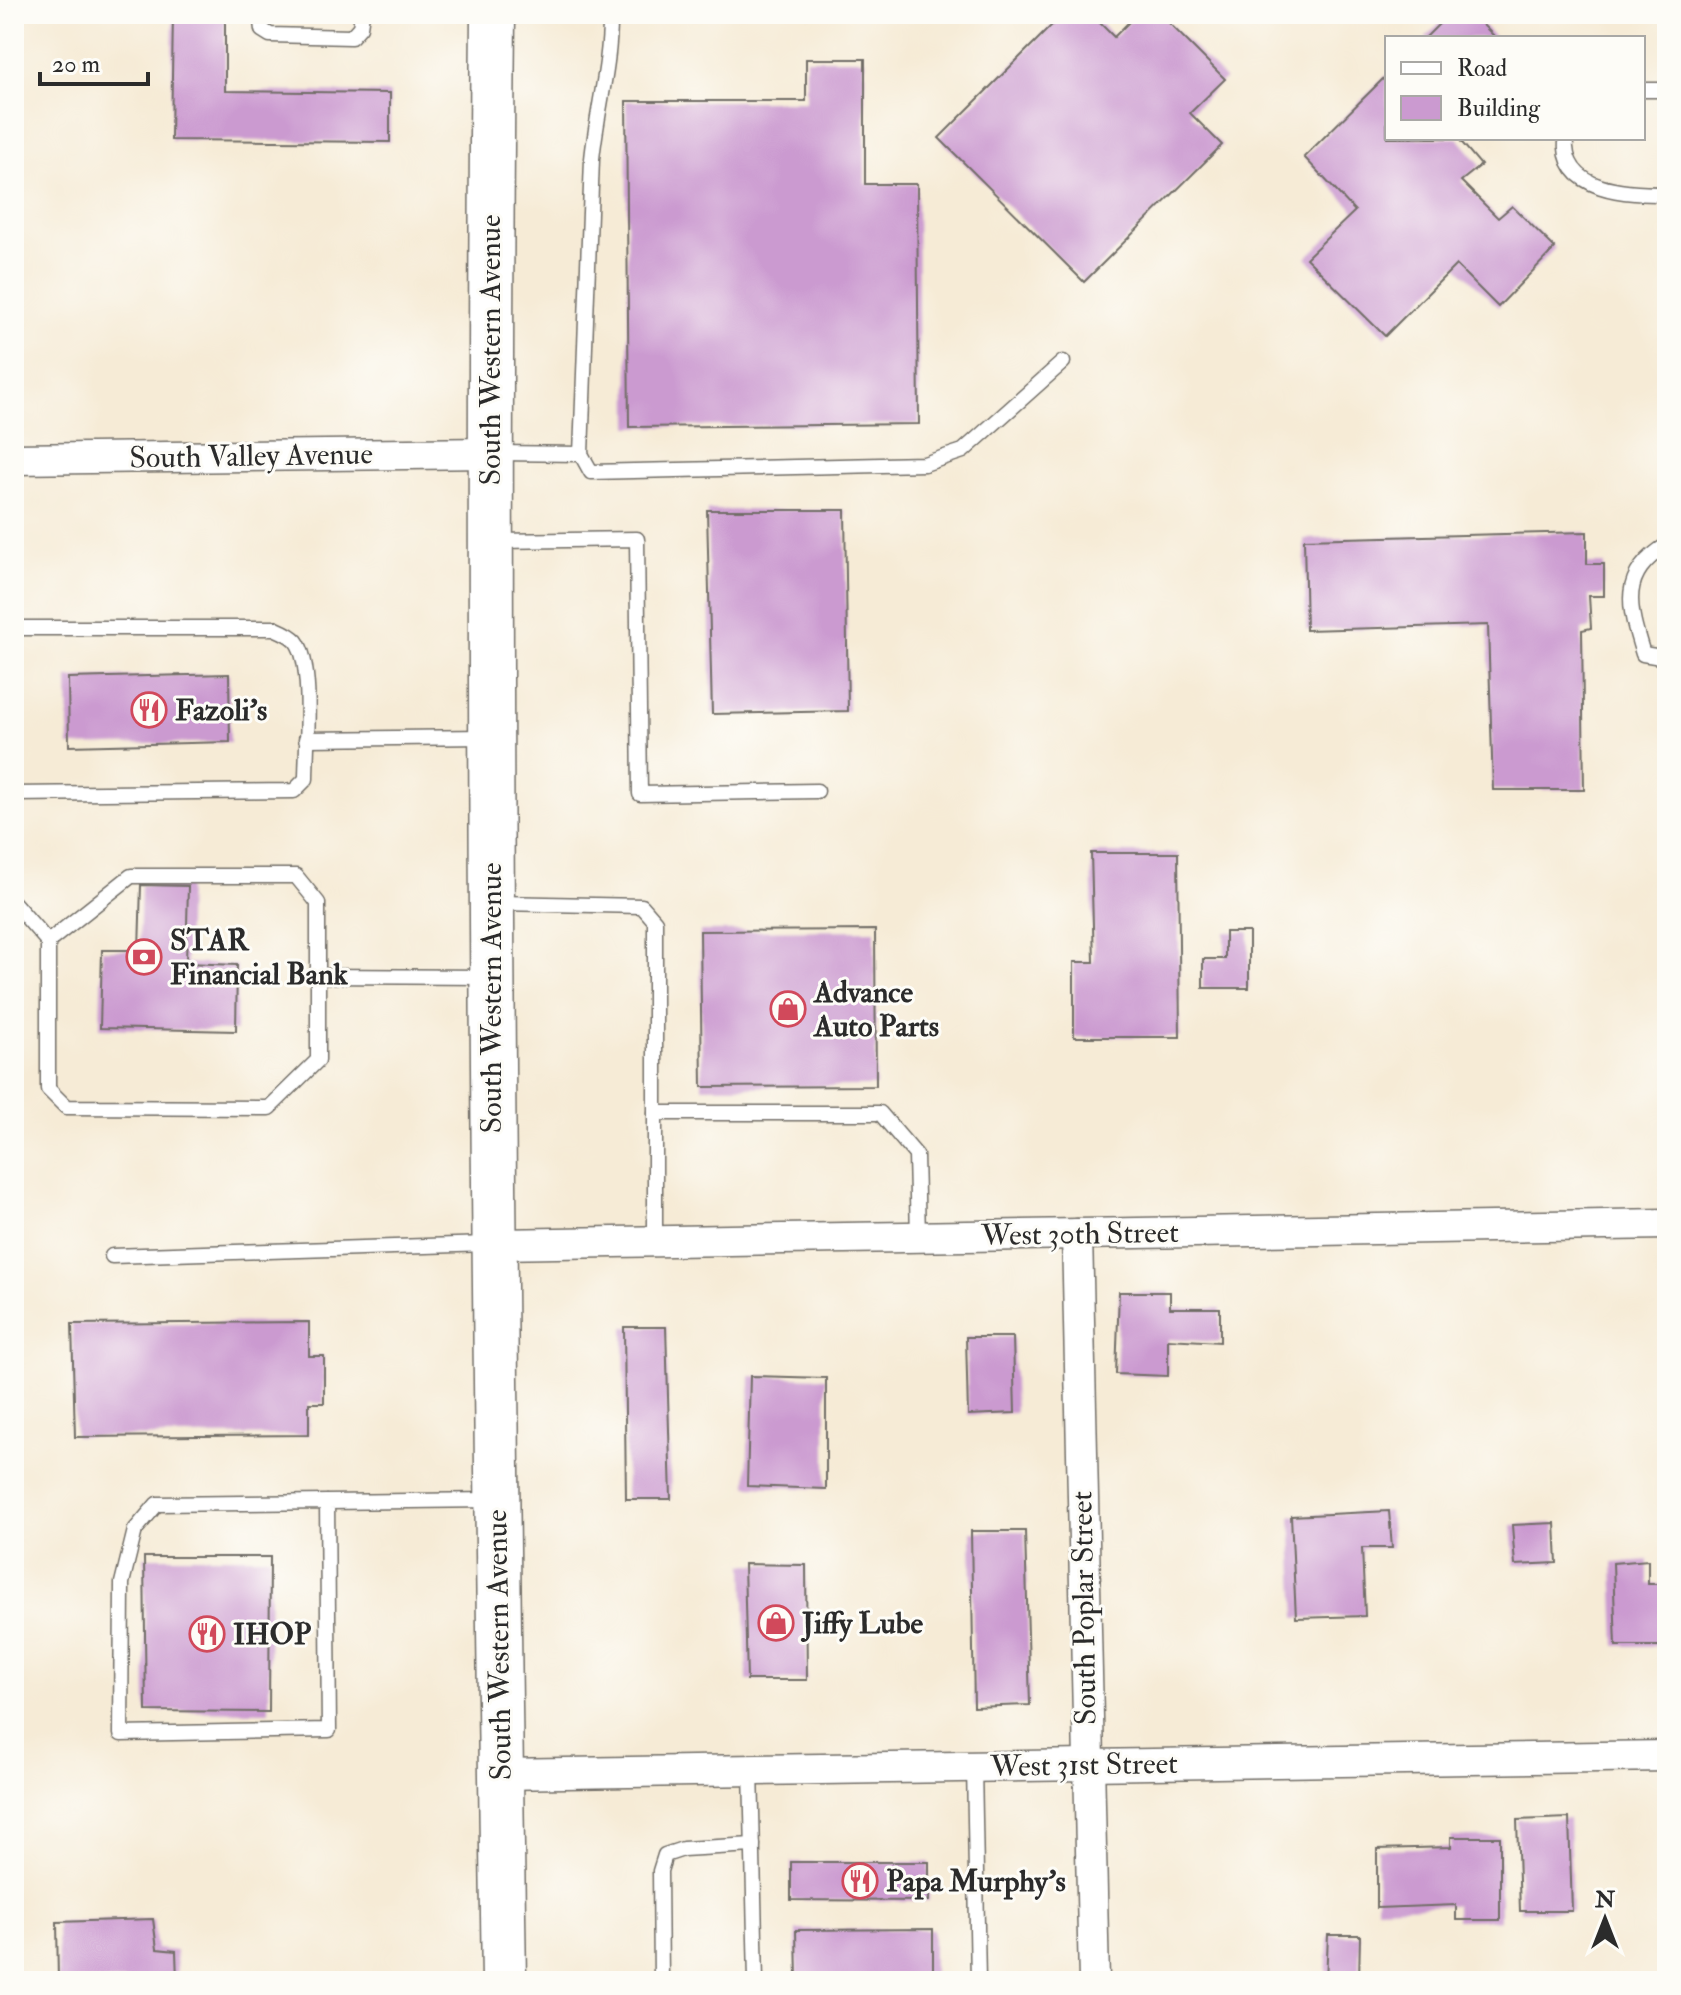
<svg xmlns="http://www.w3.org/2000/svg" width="1681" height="1995" font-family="'IM FELL Double Pica',serif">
  <rect width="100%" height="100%" fill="#fdfcf7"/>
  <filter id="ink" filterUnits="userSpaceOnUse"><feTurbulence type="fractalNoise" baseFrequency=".0125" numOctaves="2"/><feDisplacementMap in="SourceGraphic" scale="16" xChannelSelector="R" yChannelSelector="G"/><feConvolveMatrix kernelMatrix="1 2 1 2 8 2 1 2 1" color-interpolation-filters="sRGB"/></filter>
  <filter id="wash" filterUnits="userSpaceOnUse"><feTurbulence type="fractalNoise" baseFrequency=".006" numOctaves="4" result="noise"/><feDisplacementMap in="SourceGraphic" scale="32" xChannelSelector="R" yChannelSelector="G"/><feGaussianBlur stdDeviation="1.8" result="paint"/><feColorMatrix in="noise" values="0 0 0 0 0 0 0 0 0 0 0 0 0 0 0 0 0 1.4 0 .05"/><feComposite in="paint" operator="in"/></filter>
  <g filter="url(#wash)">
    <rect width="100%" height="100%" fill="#f6ebd6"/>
    <g id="blocks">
      <g fill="#cb9ad0">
        <polygon points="173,14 225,14 225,91 390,93 390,142 171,140"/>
        <polygon points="1063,14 1091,14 1114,37 1137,14 1160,14 1225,79 1190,113 1222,145 1084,282 939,138"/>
        <polygon points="1449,14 1472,14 1496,38 1425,38"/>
        <polygon points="806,59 865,59 865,184 917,184 919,424 629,427 626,101 806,101"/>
        <polygon points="1387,75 1387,138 1458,138 1481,165 1461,181 1498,218 1512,206 1555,248 1498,307 1456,265 1385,336 1306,258 1355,211 1304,157"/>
        <polygon points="707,510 845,510 848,711 712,714"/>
        <polygon points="1587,532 1587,564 1604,564 1604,596 1589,596 1591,628 1582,630 1584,790 1493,790 1488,625 1306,630 1304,539"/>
        <polygon points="229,674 230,742 69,746 68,678"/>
        <polygon points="1091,853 1178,853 1180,1037 1074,1037 1074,962 1094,962"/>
        <polygon points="141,885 188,886 186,963 237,965 236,1031 100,1028 102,950 139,950"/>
        <polygon points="875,930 876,1086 702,1087 700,931"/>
        <polygon points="1225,932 1249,932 1249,988 1203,988 1203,959 1225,959"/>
        <polygon points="1119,1292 1170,1292 1170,1308 1220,1308 1220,1342 1168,1339 1168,1376 1116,1374"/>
        <polygon points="309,1322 309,1356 324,1356 324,1403 309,1403 309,1435 75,1437 72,1324"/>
        <polygon points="624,1327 666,1327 671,1499 626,1499"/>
        <polygon points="966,1337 1013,1337 1015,1413 968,1415"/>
        <polygon points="750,1376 826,1378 826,1489 747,1486"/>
        <polygon points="1389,1511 1392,1548 1362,1548 1365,1616 1296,1618 1291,1516"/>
        <polygon points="1555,1523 1557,1563 1515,1565 1512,1525"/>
        <polygon points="971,1531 1025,1531 1030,1705 974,1707"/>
        <polygon points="144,1557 270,1557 269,1712 146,1711"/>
        <polygon points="1648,1560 1648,1584 1667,1584 1667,1646 1616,1646 1613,1563"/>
        <polygon points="744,1564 806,1565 807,1680 747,1680"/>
        <polygon points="1569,1818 1572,1911 1520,1911 1517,1820"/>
        <polygon points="1451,1837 1500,1837 1500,1920 1456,1920 1456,1905 1377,1908 1377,1849 1451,1847"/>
        <polygon points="791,1862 929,1862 929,1901 791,1900"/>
        <polygon points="153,1919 157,1949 176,1951 177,1981 58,1981 57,1922"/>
        <polygon points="933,1929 933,1981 797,1981 796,1930"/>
        <polygon points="1328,1935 1360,1935 1359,1981 1326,1981"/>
      </g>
    </g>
  </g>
  <g filter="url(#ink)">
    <use href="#blocks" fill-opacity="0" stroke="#726e67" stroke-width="2"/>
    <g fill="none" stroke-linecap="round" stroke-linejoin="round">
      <defs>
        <g id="service">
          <polyline points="260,14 262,30 270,35 351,37 360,27 362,14"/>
          <polyline points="1643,90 1667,90"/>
          <path d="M1566,138C1561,193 1629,194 1667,194"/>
          <path d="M497,453L581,454L592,159C597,110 611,63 610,14"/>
          <polyline points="581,454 591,472 924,464 963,451 1063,362"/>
          <polyline points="494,541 637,539 640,794 817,791"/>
          <path d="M1667,545C1619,574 1628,606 1643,654L1667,658"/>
          <path d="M14,628H274C281,631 291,635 296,641C314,664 306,749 306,779L294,791L14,794"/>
          <polyline points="306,739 486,737"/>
          <polyline points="14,903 48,942 48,1089 66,1107 269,1108 318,1060 318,903 296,876 131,876 48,942"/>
          <polyline points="496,903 642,906 655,921 655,1241"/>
          <polyline points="317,976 489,977"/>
          <polyline points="655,1113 880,1113 916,1155 918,1237"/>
          <polyline points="112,1256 488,1244"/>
          <polyline points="327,1502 329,1730 121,1734 122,1583 135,1530 157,1504 492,1500"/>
          <polyline points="974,1766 978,1981"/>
          <polyline points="751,1769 756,1981"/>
          <polyline points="661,1981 660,1871 665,1855 683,1849 753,1845"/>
        </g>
        <g id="minor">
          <polyline points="14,459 489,453"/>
          <polyline points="1077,1234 1094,1981"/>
          <polyline points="493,1244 1667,1224"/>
          <polyline points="501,1774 1667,1756"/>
        </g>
        <path id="trunk" d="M493,14C487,670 494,1325 504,1981"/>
      </defs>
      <use href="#service" stroke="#726e67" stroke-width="17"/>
      <use href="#minor" stroke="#726e67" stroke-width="33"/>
      <use href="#trunk" stroke="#726e67" stroke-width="47"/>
      <use href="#service" stroke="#fff" stroke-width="14"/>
      <use href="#minor" stroke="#fff" stroke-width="30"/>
      <use href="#trunk" stroke="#fff" stroke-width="44"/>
    </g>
  </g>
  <defs>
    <symbol id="restaurant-ring" viewBox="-11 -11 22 22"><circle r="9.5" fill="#fdfcf7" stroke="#d1495b" stroke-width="1.5"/><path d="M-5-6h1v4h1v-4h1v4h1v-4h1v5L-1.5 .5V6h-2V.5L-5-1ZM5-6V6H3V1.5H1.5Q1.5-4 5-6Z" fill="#d1495b"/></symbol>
    <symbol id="bank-ring" viewBox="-11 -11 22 22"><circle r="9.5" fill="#fdfcf7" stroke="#d1495b" stroke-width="1.5"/><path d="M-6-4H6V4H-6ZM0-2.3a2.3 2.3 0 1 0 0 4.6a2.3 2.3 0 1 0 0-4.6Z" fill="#d1495b"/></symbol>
    <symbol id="shop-ring" viewBox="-11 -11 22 22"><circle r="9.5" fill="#fdfcf7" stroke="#d1495b" stroke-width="1.5"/><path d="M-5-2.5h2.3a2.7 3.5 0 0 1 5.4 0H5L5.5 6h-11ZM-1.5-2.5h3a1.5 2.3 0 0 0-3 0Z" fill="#d1495b"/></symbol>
  </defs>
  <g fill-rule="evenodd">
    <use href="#restaurant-ring" x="129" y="690" width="40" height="40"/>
    <use href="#bank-ring" x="124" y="937" width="40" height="40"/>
    <use href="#shop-ring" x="768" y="989" width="40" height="40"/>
    <use href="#shop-ring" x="756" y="1603" width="40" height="40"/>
    <use href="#restaurant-ring" x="187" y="1614" width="40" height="40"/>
    <use href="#restaurant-ring" x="840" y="1861" width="40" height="40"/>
  </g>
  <g text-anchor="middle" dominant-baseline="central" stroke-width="6" stroke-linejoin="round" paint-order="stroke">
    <g font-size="30" fill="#2b2b2b" stroke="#fdfcf7">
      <text transform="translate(490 350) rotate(-90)">South Western Avenue</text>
      <text transform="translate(251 456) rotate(-1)">South Valley Avenue</text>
      <text transform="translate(491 998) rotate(-90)">South Western Avenue</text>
      <text transform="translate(1080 1234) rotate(-1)">West 30th Street</text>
      <text transform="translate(1084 1608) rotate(-91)">South Poplar Street</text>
      <text transform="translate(499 1645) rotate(-91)">South Western Avenue</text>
      <text transform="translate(1084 1765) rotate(-1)">West 31st Street</text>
    </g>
    <g font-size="30" font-weight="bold" fill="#2b2b2b" stroke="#fdfcf7" text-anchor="start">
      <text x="175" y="710">Fazoli's</text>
      <text x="170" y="940">STAR<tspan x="170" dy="34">Financial Bank</tspan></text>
      <text x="814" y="992">Advance<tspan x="814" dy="34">Auto Parts</tspan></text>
      <text x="802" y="1623">Jiffy Lube</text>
      <text x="233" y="1634">IHOP</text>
      <text x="886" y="1881">Papa Murphy's</text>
    </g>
  </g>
  <rect width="1681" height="1995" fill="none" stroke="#fdfcf7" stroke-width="48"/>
  <rect x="1385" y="36" width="260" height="104" fill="#fdfcf7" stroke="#a9a8a5" stroke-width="2"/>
  <rect x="1401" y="62" width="40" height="12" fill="#ffffff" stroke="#a9a8a5" stroke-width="2"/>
  <text x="1457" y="76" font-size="24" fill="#2b2b2b">Road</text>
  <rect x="1401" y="96" width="40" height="24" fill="#cb9ad0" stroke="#a9a8a5" stroke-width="2"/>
  <text x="1457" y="116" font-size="24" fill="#2b2b2b">Building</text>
  <g transform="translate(1605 1919)" stroke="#fdfcf7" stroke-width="6" paint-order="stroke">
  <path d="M0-6L14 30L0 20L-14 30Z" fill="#2b2b2b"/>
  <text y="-12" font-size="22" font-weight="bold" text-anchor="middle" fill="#2b2b2b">N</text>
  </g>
  <path d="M40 72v12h108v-12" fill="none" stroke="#2b2b2b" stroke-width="4"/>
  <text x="52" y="72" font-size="24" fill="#2b2b2b" stroke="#fdfcf7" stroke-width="6" paint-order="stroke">20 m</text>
</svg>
